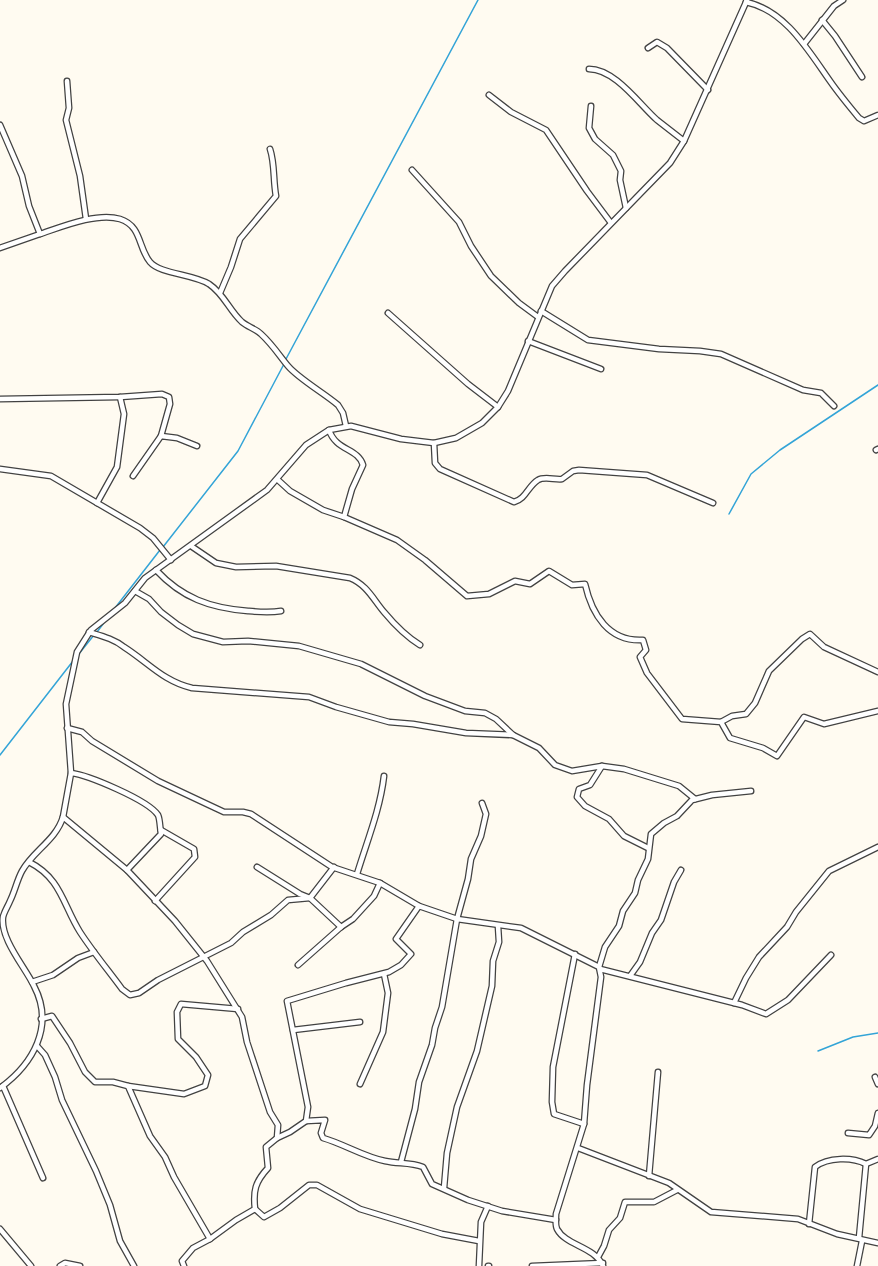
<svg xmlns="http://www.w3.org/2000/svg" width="878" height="1266" font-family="'Crimson Pro',serif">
  <rect width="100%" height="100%" fill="#fffbf1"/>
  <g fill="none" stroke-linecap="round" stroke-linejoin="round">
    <g stroke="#33a4d7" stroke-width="1.5">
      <polyline points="286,359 478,0"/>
      <polyline points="729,514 751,474 780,450 878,385"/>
      <polyline points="163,547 238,451 284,364"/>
      <polyline points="115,608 160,550"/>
      <polyline points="97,632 103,624"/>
      <polyline points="78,655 94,635"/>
      <polyline points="0,755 73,661"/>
      <polyline points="818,1051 853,1037 878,1033"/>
    </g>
    <defs>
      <g id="street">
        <path d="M746,2C785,10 808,50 830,81C839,94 849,106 859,118L864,121L878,115"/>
        <polyline points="822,20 835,36 862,77"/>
        <polyline points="804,44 834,6 843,0"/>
        <polyline points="648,48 657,42 667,48 708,90"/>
        <path d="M589,69C615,69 639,104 657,120C666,127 675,134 684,141"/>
        <polyline points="67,81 69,108 66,120 80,176 86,219"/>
        <polyline points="489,95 511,112 546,130 587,191 611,223"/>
        <polyline points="591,106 589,128 595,139 613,155 621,171 620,180 626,208"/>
        <path d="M0,125L22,176L29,206L40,234C61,227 97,212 120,219C142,226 138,248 150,262C160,274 193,274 209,284C224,294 229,310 242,322C248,327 256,329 261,334C272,344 279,355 288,366C299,379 324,393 338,405L343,413L346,426"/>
        <polyline points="412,170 459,222 471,246 491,276 519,303 538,317"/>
        <polyline points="0,248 40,234"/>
        <path d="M220,293L231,267L240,239L276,196C273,180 275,164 270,149"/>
        <polyline points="541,311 588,340 659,349 700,351 721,354 803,390 821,393 834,406"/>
        <polyline points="388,313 468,384 498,407"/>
        <polyline points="528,341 601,369"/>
        <polyline points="0,399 120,397 162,394 169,397 170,404 161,436"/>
        <path d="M329,430C336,451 358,448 363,465L352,489L344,517"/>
        <path d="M434,443L435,463L440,469L514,502C526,499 528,486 538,480C544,476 555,480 562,479L573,471L579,470L647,475L713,503"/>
        <polyline points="876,450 878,449"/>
        <polyline points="0,469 51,476 140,528 153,538 171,560"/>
        <polyline points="133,476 161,436 177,438 197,446"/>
        <path d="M278,480L290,491L323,510L344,517L397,540L425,560L467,596L489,594L515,581L530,584L549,571L572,585L585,584C592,615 609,642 643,640L646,650L640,657L647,673L682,719L721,722L730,738L763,748L777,756L804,717L824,724L878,711"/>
        <polyline points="97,503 117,467 124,414 120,397"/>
        <path d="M191,546L216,563L236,567L276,566L350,578C367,585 373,599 384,612C394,624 407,637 420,645"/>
        <path d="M156,570C182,598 210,608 248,611C259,612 269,613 281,611"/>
        <polyline points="135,591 149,599 161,612 178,625 193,634 223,642 248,641 299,646 361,664 425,696 465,711 485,713 496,719 513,735 539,748 555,765 572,771 602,766 624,769 679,786 695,799"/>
        <path d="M89,632C102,636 114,639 124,647C149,663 163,681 192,688L309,697L336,707L389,722L413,724L466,733L513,735"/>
        <polyline points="721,722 732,716 746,714 755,703 769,671 802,639 810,634 824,647 878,672"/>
        <path d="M67,728L82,732L92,741L158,781L209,805L224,812H243L251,814L332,867L380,883L419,906L457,919L521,928L599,967L601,977L587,1085L584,1124L556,1214C556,1219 555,1225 557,1229C566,1246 594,1246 603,1266"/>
        <polyline points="602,766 590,785 579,789 577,797 585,806 609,819 624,836 648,848"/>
        <path d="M71,773C88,775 148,800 158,815C160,819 160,828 161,834L127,870"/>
        <path d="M63,817L127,870L175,921L207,961L242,1017L247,1042L270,1112L278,1125L277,1138L266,1147L268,1168C255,1182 253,1191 255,1209L236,1220L210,1239"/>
        <path d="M29,862C61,878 63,905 80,932C93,952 108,970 122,989L130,995L139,993L158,980L231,943L243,932L271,915L288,900L310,898L334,867"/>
        <polyline points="257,867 300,894 310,898 341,927"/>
        <path d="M357,874C367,841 380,810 384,776"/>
        <polyline points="155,901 195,857 194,849 161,830"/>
        <polyline points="575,954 553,1067 552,1102 554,1114 584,1124"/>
        <polyline points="298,965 341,927 353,919 374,896 380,883"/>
        <polyline points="599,967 605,947 619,926 623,911 635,893 638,880 648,859 651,834 664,823 677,816 692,800 712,795 751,791"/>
        <polyline points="600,969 742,1005 766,1014 788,1000 831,955"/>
        <polyline points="630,976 640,962 652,933 661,920 674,882 681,870"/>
        <polyline points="32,982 53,975 78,958 94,952"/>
        <polyline points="734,1003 746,978 759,957 787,927 796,912 829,871 878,847"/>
        <polyline points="41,1019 52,1016 70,1043 85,1072 95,1082 113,1082 128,1086 150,1136 165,1157 174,1177 210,1239 193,1248 182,1261 184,1266"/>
        <polyline points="293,1030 360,1022"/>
        <polyline points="37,1046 45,1055 55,1077 62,1100 96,1171 110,1205 120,1241 134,1266"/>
        <polyline points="875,1077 878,1084"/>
        <polyline points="360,1084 383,1032 388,993 384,974"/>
        <polyline points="3,1086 43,1178"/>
        <polyline points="128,1086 184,1094 205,1086 208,1075 196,1057 178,1039 177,1012 181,1004 238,1009"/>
        <path d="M0,1088C33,1064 55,1026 34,986C25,967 0,939 3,917C4,912 8,906 10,901C15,891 17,880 22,871C33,851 56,840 63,817L71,773L66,704L77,652L91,630L125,603L145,578L267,490L306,445L329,430L351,426L401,439L434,443L456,438L482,423L498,407L508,391L552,286L565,271L670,163L684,141L747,0"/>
        <path d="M306,1121L325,1120L321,1133L323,1138C344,1144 364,1157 385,1161C398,1164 410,1162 423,1167L432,1184L468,1200L502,1211L556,1220"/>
        <polyline points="848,1133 869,1135 875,1126 878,1113"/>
        <polyline points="277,1138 290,1132 306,1121 308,1107 287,1001 346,983 389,972 401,965 411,954 396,939 419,906"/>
        <polyline points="578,1148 669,1183 711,1212 798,1219 837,1234 878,1243"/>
        <polyline points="401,1162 415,1109 419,1082 432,1045 435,1028 442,1007 457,919 468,879 471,859 481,836 486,814 482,803"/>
        <polyline points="649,1176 658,1072"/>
        <polyline points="444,1188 447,1153 457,1107 477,1051 492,986 493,961 499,942 498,926"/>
        <polyline points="255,1209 264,1217 280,1208 309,1185 317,1185 360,1209 442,1234 479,1241"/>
        <path d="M809,1224L815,1167C828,1157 852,1157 866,1164"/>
        <polyline points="0,1229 31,1266"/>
        <polyline points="859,1238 866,1164 878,1159"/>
        <polyline points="598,1257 604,1246 609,1230 620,1218 625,1202 654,1202 677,1190"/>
        <polyline points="60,1266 65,1263 80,1266"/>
        <polyline points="479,1266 481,1222 488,1206"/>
        <polyline points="488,1266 489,1266"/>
        <polyline points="532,1266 603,1263"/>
        <polyline points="857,1266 862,1241"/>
      </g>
    </defs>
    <use href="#street" stroke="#424242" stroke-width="7"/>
    <use href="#street" stroke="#fff" stroke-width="4.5"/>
  </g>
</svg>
